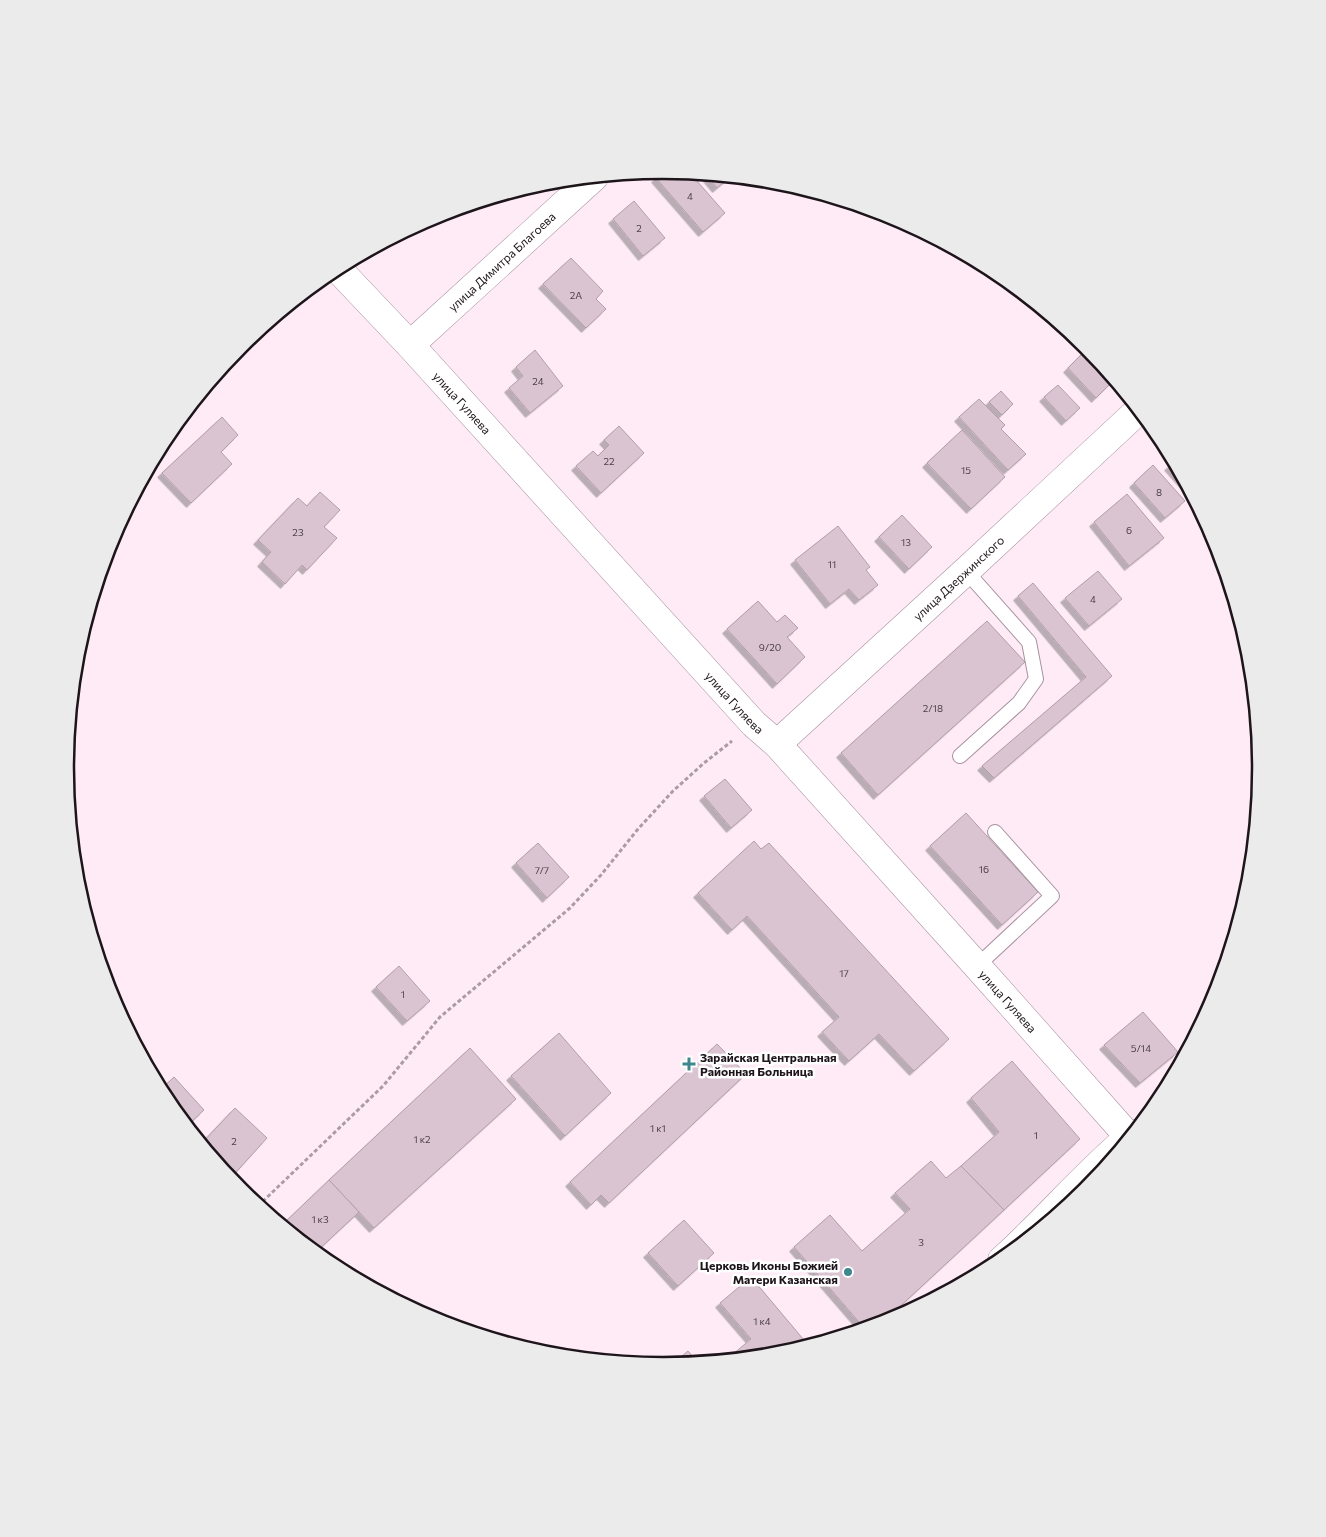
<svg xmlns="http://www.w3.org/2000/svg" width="1326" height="1537" viewBox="0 0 1326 1537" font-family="Commissioner,sans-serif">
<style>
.building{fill:#dbc4d2;stroke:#b39daa;filter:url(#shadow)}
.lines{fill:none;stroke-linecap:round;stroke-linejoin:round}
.lane-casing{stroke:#a7929f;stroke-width:16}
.street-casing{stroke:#a7929f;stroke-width:29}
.secondary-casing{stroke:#a7929f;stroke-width:29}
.path{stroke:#aa9ba4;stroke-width:3;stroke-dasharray:4 2.5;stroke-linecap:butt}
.lane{stroke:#fff;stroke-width:14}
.street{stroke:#fff;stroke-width:28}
.secondary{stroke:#fff;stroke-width:28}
.poi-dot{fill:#3f868f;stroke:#fefefe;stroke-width:2}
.labels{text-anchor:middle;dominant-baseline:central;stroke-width:5;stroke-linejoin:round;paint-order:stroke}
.number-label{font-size:10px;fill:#4c4148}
.street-label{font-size:12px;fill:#1d151a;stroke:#fefefe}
.poi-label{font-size:12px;font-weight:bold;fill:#1d151a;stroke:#fefefe;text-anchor:start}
.rim{fill:none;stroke:#1d151a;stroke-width:2.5}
</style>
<defs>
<filter id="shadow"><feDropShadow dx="-4.5" dy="4.5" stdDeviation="0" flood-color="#0004"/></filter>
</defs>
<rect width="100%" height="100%" fill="#feebf6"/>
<g class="building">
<polygon points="665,171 690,173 725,213 703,232 656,178"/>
<polygon points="706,175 730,177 717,188"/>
<polygon points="634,201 665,238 643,256 613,219"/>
<polygon points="571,258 603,291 596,299 606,309 586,328 543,284"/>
<polygon points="1088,348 1114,380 1096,398 1068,368"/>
<polygon points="535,350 563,386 530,413 509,388 523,376 516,367"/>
<polygon points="1058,385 1080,408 1066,421 1044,397"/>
<polygon points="1001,391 1013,404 1002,415 989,402"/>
<polygon points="979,399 1005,425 1001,429 1026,454 1008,470 959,417"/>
<polygon points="222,417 238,435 221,452 232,464 191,503 162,473"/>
<polygon points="619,426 644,453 601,493 576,466 593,451 598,456 609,445 604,440"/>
<polygon points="962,430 1005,477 971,509 927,463"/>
<polygon points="1174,462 1186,485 1169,466"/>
<polygon points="1153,465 1185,501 1165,518 1134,483"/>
<polygon points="320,492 340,510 324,527 337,538 307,570 302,565 285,584 262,562 271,552 258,540 298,498 307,506"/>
<polygon points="1127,494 1164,538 1129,566 1094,522"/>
<polygon points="902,515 932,547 909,569 879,537"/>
<polygon points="838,526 870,567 866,570 878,585 859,600 849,589 830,604 795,560"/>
<polygon points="1098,571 1122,599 1089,626 1065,598"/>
<polygon points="1033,583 1112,676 994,778 982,766 1086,677 1018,596"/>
<polygon points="758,601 777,622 785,615 798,628 787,637 805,657 777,684 727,629"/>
<polygon points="987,621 1025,662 878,795 841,753"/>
<polygon points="725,779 752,810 731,828 704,796"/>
<polygon points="966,813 1038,892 1002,925 930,846"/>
<polygon points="754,841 761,849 769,843 949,1039 914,1071 879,1034 849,1061 822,1032 839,1017 747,916 732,930 698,893"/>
<polygon points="538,843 569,877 547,898 516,863"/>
<polygon points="399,966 430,1001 407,1021 376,987"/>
<polygon points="1143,1012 1178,1052 1140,1083 1104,1045"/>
<polygon points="559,1033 611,1093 565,1136 511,1076"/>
<polygon points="717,1044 746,1074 609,1203 601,1195 591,1205 570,1182"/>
<polygon points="470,1048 516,1099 374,1228 329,1180"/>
<polygon points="1012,1061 1080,1139 1004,1210 961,1166 999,1132 971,1098"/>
<polygon points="174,1077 204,1110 187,1126 166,1100 160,1090"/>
<polygon points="235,1108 267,1138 230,1179 201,1144"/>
<polygon points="931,1161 946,1178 961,1166 1004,1210 880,1325 865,1329 794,1247 830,1215 862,1251 910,1209 895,1193"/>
<polygon points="329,1180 359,1212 315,1253 282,1225"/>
<polygon points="684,1220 714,1253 678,1286 648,1253"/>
<polygon points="751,1277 809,1346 779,1355 726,1360 751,1339 720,1303"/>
<polygon points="688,1351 698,1363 670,1366"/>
</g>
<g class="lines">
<defs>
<g id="lane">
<polyline points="960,756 1019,703 1036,679 1029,642 966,571"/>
<polyline points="977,966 1052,896 995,832"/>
</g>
<g id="street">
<path id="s1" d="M337,268L410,345L754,724L777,744L977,966L1130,1138"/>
</g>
<g id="secondary">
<path id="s2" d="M410,345L594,177"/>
<path id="s3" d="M777,744L966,571L1139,410"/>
<path d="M1002,1260C1047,1220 1086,1172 1133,1134"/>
</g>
</defs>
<use href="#lane" class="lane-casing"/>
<use href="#street" class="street-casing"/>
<use href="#secondary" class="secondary-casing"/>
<polyline class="path" points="258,1206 383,1086 440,1017 570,908 601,875 638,829 673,791 704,763 732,741"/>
<use href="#lane" class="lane"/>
<use href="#street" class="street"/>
<use href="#secondary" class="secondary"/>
</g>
<g class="poi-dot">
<path d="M686.5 1056.5h5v5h5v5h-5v5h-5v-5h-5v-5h5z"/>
<circle cx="848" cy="1272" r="5"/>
</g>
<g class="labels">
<g class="number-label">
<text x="690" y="196">4</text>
<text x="639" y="228">2</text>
<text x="576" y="295">2А</text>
<text x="538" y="381">24</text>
<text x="609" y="461">22</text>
<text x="966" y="470">15</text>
<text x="1159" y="492">8</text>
<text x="1129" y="530">6</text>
<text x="298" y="532">23</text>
<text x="906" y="542">13</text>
<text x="832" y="564">11</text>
<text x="1093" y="599">4</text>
<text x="770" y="647">9/20</text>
<text x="933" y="708">2/18</text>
<text x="984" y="869">16</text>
<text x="542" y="870">7/7</text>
<text x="844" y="973">17</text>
<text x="403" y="994">1</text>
<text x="1141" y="1048">5/14</text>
<text x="658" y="1128">1 к1</text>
<text x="1036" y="1135">1</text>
<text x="422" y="1139">1 к2</text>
<text x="234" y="1141">2</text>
<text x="320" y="1219">1 к3</text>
<text x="921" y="1242">3</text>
<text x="762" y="1321">1 к4</text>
</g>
<g class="street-label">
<text stroke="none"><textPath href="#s2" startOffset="124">улица Димитра Благоева</textPath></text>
<text stroke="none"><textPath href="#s1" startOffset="184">улица Гуляева</textPath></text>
<text stroke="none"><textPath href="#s3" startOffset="246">улица Дзержинского</textPath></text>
<text stroke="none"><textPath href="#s1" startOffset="589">улица Гуляева</textPath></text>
<text stroke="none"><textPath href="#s1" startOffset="994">улица Гуляева</textPath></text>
</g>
<g class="poi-label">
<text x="700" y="1057">Зарайская Центральная<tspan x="700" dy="14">Районная Больница</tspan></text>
<text x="838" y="1265" text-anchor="end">Церковь Иконы Божией<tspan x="838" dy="14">Матери Казанская</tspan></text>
</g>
</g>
<path d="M0 0H1326V1537H0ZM74 768a589 589 0 1 1 1178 0a589 589 0 1 1-1178 0Z" fill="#ecebec" fill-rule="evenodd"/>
<path class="rim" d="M74 768a589 589 0 1 1 1178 0a589 589 0 1 1-1178 0Z"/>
</svg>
